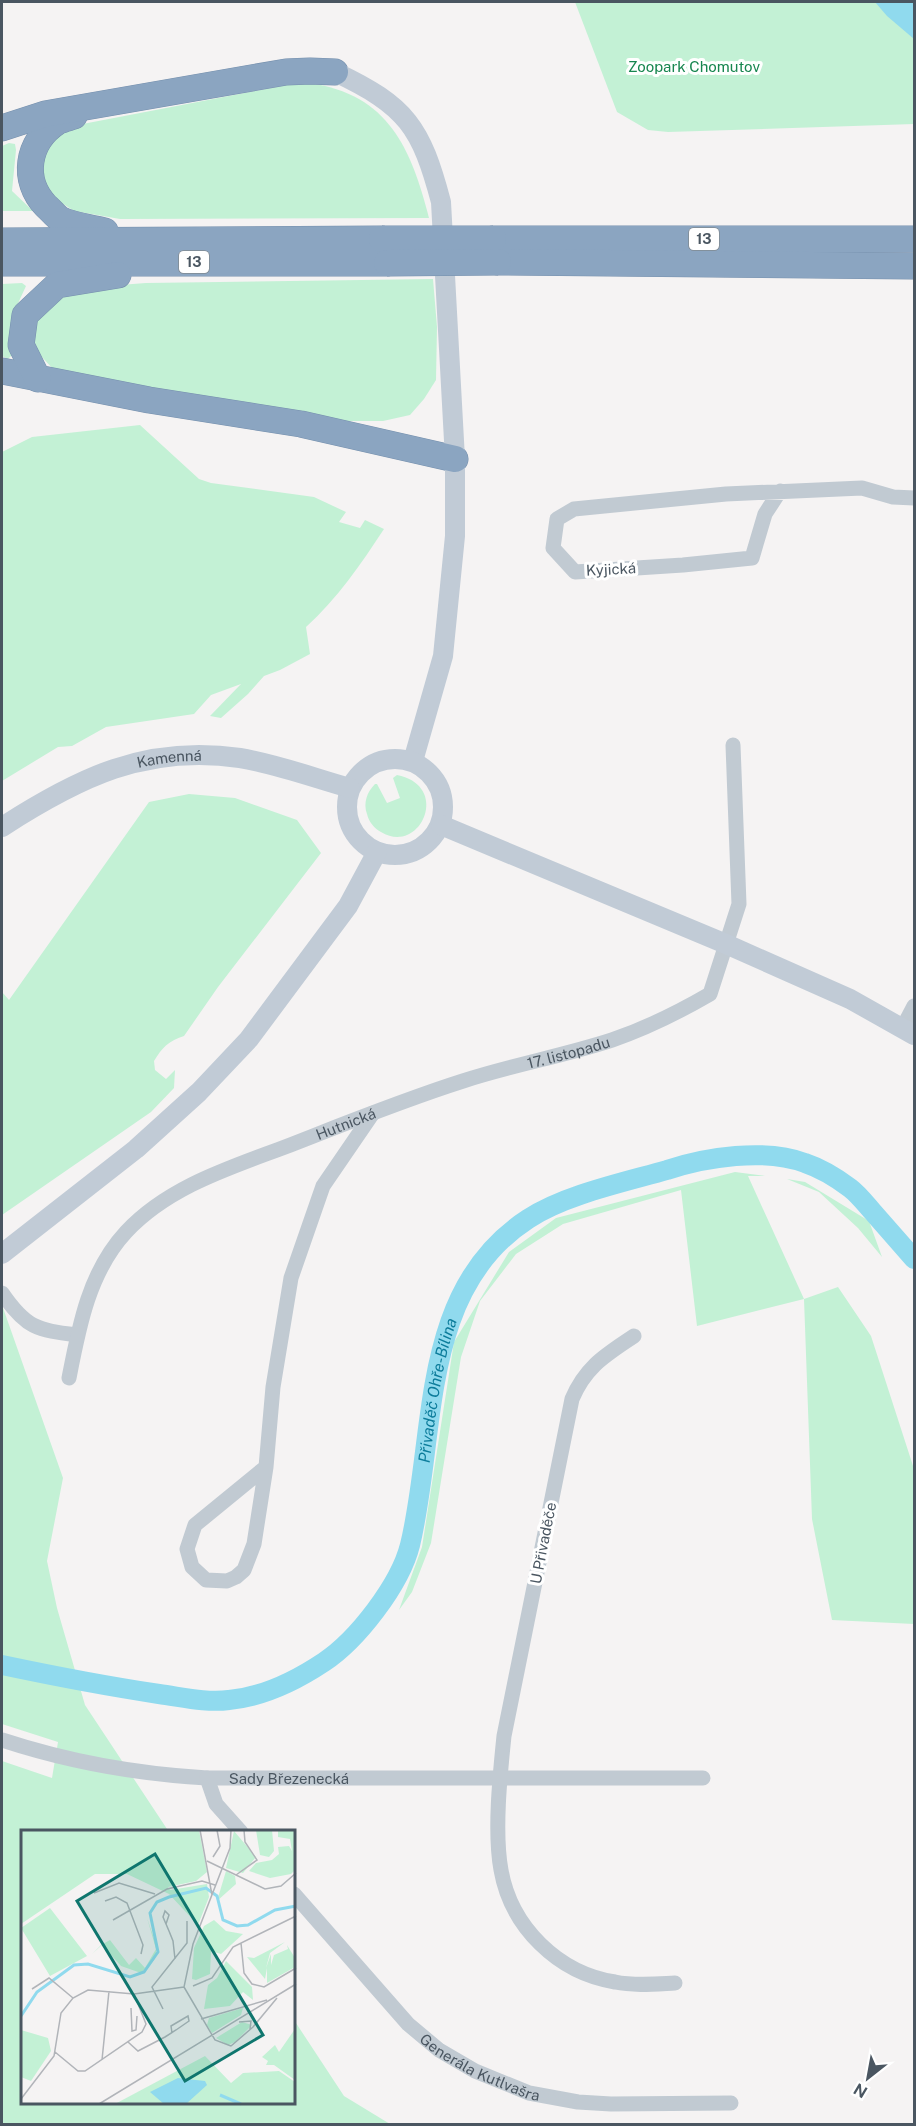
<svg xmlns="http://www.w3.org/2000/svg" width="916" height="2126" viewBox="0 0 916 2126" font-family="'Public Sans',sans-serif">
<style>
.green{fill:#c3f1d5}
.water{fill:#90daee}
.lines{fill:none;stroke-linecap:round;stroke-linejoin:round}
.canal{stroke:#90daee;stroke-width:20}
.highway-casing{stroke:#7690ad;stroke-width:27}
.street{stroke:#c1cad2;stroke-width:15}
.secondary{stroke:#c1cbd6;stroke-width:20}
.highway{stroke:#8ba5c1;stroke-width:26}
.highway-bridge-casing{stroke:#7690ad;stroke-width:27;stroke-linecap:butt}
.highway-bridge{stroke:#8ba5c1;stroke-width:26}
.labels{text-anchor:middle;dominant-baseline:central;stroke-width:6;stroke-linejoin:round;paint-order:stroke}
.shield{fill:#fff;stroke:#808990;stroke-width:1.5}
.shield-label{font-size:14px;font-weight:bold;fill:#4a5661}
.park-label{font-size:15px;fill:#17864f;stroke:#fff}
.street-label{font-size:15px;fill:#4a5661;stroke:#fff}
.water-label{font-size:16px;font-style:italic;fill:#0c7c9b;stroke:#fff}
.inset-river{fill:none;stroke:#90daee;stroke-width:3}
.inset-road{fill:none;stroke:#b1b4b9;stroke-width:1.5}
.view{fill:#0f766e;fill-opacity:0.15;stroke:#0f766e;stroke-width:3}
.inset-edge{fill:none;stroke:#4a5661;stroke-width:3}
</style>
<rect width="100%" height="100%" fill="#f5f3f3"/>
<g class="green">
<polygon points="575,2 914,2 914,124 668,132 648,130 617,112"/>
<path d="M309,83C389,94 411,149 429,218L120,219L74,211L51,196L39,173L46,143L67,127L286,85Z"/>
<polygon points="9,143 15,144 16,150 12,191 33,211 2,211 2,146"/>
<polygon points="433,279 437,327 436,380 424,399 410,415 383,421 339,421 54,370 40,355 36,347 34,340 37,321 60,296 93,287 146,283"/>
<polygon points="22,283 26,286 14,312 12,355 8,359 2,356 2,284"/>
<path d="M140,425L199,479L211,483L314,497L346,512L339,522L360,528L365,520L384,529C361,564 337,599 306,627L310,654L280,670L264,676L248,694L221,718L210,716L241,684L211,695L194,714L106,727L72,746L58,747L2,781V452L32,437Z"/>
<path d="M397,775C452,786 420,856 381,832C374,828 369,822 367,814C363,803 367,792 375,784H377L387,803L400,798L393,778Z"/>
<path d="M189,794L235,798L297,820L321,853L218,987L184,1036C168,1041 162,1048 154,1061L155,1070L166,1079L175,1070L174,1088L151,1112L2,1215V992L9,1000L149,802Z"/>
<polygon points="735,1172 765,1176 748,1176 804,1299 838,1287 871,1336 914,1469 914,1624 832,1620 812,1519 804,1299 697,1326 681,1190 563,1224 516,1254 480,1301 461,1357 431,1543 412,1592 399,1610 422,1547 454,1342 509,1252 556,1218"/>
<polygon points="787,1179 805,1182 869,1221 882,1257 858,1228 819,1192"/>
<polygon points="2,1305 63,1478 47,1561 57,1608 85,1705 169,1832 22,1832 22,2104 294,2104 294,2020 344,2096 390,2124 2,2124 2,1761 52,1778 58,1742 2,1724"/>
</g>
<polygon class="water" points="875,2 914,2 914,39 887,16"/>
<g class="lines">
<path class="canal" id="s1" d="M2,1665C54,1676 106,1686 159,1694C182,1697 206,1703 229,1700C262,1697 297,1680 324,1662C357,1640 400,1585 410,1545C437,1434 418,1290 528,1219C564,1195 625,1182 667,1170C706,1157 765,1148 805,1163C820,1168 838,1179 850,1188C858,1194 865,1203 872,1211C886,1227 900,1243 914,1259"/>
<defs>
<g id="highway">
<path d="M74,116C68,118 62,119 57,122C27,142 21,180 46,206C51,210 55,216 60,219C70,225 93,228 105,231"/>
<polyline points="2,128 45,114 286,72 310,71 335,72"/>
<polyline points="493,239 914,239"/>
<polyline points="2,241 382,239"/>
<polyline points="498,262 914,266"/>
<polyline points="2,263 387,263"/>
<polyline points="2,371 149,400 301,424 455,459"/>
<polyline points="38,379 21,345 25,315 57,285 118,275"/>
</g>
</defs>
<use href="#highway" class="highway-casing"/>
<g class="street">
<polyline points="780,491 765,514 752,558 683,565 575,572 553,548 557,519 574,509 726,494 862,488 893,497 914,498"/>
<polyline points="903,1027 914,1006"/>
<path d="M2,1293C26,1328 37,1330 77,1335"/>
<path d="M634,1336C606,1355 586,1366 572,1399L504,1736C500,1775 494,1832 501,1870C511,1927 558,1973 615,1982C634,1986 655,1984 675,1983"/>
<path id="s2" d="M69,1378C79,1326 89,1272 126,1232C168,1187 229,1168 285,1147C344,1124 403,1100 463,1081C512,1065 563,1056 612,1040C647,1028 679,1012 710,994L739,904L733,745"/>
<polyline points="266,1467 195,1525 187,1549 192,1567 206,1580 227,1581 236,1577 244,1570 254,1544 266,1467 273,1387 291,1278 323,1186 373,1113"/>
<path id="s3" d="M2,1740C69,1762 136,1774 207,1778H703"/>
<polyline points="207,1778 216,1804 241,1832"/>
<path id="s4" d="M294,1894L408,2024L439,2050L475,2071L529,2093L578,2102L611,2104L731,2103"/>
</g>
<g class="secondary">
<path d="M335,72C407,106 421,127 441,202L455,459V536L443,656L413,761"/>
<circle cx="395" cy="807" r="48"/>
<polyline points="441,825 726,944 850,999 914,1035"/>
<path id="s5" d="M2,827C78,778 146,744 240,758C277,764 314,778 350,788"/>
<polyline points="2,1254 136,1149 199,1092 249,1039 348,906 377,852"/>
</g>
<use href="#highway" class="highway"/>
<defs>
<g id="highway-bridge">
<polyline points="382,239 493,239"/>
<polyline points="387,263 498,262"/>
</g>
</defs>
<use href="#highway-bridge" class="highway-bridge-casing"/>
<use href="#highway-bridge" class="highway-bridge"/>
</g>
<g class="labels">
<g class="shield">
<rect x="689" y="228" width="30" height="22" rx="4.5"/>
<rect x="179" y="251" width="30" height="22" rx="4.5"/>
</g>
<g class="shield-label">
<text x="704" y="239">13</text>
<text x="194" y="262">13</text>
</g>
<g class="park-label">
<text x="694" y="66">Zoopark Chomutov</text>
</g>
<g class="street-label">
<text transform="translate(611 569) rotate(-3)">Kyjická</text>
<text stroke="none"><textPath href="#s5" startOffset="183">Kamenná</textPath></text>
<text stroke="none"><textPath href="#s2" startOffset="640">17. listopadu</textPath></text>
<text stroke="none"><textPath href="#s2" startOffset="406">Hutnická</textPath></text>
<text transform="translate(543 1543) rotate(-79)">U Přivaděče</text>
<text stroke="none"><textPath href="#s3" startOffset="291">Sady Březenecká</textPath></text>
<text stroke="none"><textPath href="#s4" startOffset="258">Generála Kutlvašra</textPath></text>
</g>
<g class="water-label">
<text stroke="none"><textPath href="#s1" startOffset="638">Přivaděč Ohře-Bílina</textPath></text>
</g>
</g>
<g transform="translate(21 1830)">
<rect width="274" height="274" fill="#f5f3f3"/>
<path d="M0,0H178L186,42L175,51L147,57L149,60L186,54L188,67L177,95L148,64L106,44H74L0,94ZM235,0H251L253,21L248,27L239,25ZM257,0H274V40L270,44L249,48L228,41L235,33L251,30L258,24L257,17L268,16L271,21L269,9L257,7ZM213,1L235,27L222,43L205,38ZM205,41L214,46L215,54L196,71ZM29,78L66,126L29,146L0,98ZM126,88L135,114V124L133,130L120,143L100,136L81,115L71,124L80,115L89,110L108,135L115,128L124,138L135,119ZM193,90L205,101L222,104L200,124L190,121L189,144L175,150L171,149L173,118L183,96ZM264,112L249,123L245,138L250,124V135L253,125L267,119L266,115L274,128V137L246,153V138L244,149L226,127L233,128ZM205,131L231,157L232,170L222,162L209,176L183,179L187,155L196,148ZM222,178L220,185L191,203L186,195L188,188ZM221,192L231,195L214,212L207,215L195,208ZM274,199V250L253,235H245L247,231L241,227L254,215L258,222ZM0,200L27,208L30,221L10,251L0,247ZM184,226L210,253L222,243L258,241L274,252V274H94Z" fill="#c3f1d5"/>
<path d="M157,248L184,251L186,255L165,274H143L129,262Z" fill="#90daee"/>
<path class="inset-river" d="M0,186L16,162L53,135L67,134L109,147L123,142L137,122L129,83L136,72L148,67L185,58L196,66L202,90L216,96L227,95L254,80L275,76M199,265L220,274"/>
<path class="inset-road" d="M179,0L191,65M210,0L209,18L172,114L163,157L194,210L210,216M192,27L199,16L196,0M186,31L244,59L260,56L275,43M215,45L236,30L224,12L223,0M73,63L98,53L134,64M84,71L95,67L106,73L122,115L120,124M92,90L146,59L181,51L194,55M145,94L148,85L144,81L142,87L148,101L152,111L154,129M220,113L223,143L231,154L243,157L275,138M172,156L191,148L212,117L275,86M11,159L28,148L52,168M110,178L111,201L115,200L116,186M142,179L131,157L166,113V91M180,189L246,170M218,192L230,191L229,199M107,212L117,221L144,207L155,200L168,191L167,186L150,196L151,203M210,216L232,197L256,168M34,222L57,241H64L121,202L125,194L113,164M81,230L88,161M0,269L33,226L40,183L52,168L67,160L113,164L163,157M78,274L275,154"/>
<path class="view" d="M134,24L242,205L164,251L56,71Z"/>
<rect width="274" height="274" class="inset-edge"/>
</g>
<rect width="916" height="2126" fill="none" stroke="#4a5661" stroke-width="6"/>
<g transform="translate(868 2078) rotate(211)" stroke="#ffffff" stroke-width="4.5" paint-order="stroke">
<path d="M0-4.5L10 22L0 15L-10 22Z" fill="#4a5661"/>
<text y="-9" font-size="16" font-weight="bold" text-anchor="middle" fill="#4a5661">N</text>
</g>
</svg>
